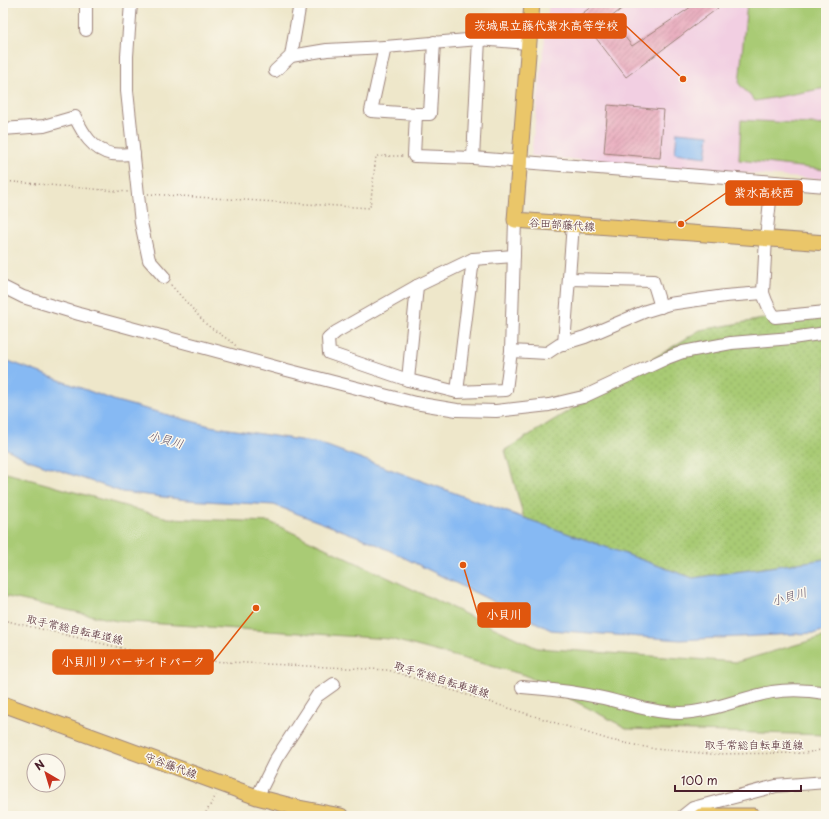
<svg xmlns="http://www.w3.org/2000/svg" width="829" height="819" viewBox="0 0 829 819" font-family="'Playpen Sans','Klee One',sans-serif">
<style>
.built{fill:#f2cfe2}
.grass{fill:url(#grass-dots);stroke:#7a7550}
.green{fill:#a9cb74;stroke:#7a7550}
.water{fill:#86b9f3;stroke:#686c8f}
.building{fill:url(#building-hatch)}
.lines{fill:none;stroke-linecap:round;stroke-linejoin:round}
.minor-casing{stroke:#9c837a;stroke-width:14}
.major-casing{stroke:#9c837a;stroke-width:17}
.path{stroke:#9c837a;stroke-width:1.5;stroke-dasharray:1 3;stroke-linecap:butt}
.minor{stroke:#fff;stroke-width:12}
.major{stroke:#eac669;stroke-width:15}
.labels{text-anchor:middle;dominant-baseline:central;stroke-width:3;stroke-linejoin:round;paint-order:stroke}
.street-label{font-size:11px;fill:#4a1f2b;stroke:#fbf7ec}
.water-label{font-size:12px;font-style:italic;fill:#5c4d67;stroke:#fbf7ec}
.leader{fill:none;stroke:#e0560e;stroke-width:1.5}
.callout-dot{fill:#e0560e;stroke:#fbf7ec;stroke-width:1.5}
.callout{fill:#e0560e;stroke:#e0560e;stroke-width:1.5}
.callout-label{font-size:12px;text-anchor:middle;font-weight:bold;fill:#fff}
</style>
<defs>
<pattern id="grass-dots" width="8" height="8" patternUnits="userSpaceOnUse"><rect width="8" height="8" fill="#a9cb74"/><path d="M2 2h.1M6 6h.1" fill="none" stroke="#93ae65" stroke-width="1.8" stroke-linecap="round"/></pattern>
<pattern id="building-hatch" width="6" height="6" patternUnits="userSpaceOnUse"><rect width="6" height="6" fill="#e8abbd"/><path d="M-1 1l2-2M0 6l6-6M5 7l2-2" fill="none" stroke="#be8b9a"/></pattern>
</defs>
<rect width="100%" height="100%" fill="#fbf7ec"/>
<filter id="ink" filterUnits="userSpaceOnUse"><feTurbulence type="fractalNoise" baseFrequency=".025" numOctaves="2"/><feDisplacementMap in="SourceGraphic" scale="8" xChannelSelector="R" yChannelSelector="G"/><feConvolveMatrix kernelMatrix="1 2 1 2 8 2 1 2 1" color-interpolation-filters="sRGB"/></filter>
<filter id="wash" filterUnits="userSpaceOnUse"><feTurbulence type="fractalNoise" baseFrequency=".012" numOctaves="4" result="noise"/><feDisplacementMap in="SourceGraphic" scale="16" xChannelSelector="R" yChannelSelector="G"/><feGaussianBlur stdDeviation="0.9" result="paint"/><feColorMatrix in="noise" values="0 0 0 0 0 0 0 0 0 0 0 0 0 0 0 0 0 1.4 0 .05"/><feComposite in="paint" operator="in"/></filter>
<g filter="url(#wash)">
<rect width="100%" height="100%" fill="#eee7ca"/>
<polygon class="built" points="549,3 826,3 826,180 531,156"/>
<polygon class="grass" points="826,308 826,559 693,578 524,518 505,450 700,330"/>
<g class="green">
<polygon points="747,3 826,3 826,88 755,101 739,84"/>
<polygon points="741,120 826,125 826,170 739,160"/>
<polygon points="3,472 168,518 270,522 537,648 737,662 826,636 826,735 628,729 525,675 390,639 117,621 3,596"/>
</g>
<g class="water">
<polygon points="677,132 709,135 706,157 675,153"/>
<polygon points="3,359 116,401 210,426 319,443 471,499 693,578 826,559 826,630 816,633 680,640 551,630 370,541 274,505 187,500 122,492 26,459 3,447"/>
</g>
<g id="blocks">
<g class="building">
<polygon points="596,3 629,3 610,18 632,46 697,3 714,3 718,8 626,77 579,16"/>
<polygon points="608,105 664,110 660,158 604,153"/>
</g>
</g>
</g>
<g filter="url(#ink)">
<use href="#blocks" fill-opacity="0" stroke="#9c837a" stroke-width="1"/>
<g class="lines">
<defs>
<g id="minor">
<polyline points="86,3 86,30"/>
<polyline points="131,3 127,56 127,91 141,223 149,260 164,277"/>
<polyline points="528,43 479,39 385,47 371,111 416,114 414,156 473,158 826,186"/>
<polyline points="291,56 327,50 385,47"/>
<polyline points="275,71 291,56 300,3"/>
<polyline points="416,114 430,114 434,42"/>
<path d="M3,129L44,126L75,117C83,133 92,150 112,154C119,155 127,154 134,154"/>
<polyline points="473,158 479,39"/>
<path d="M772,182L766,238L763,293C766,302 769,310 775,317L826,312"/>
<polyline points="515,220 511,351 547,353 559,345 585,337 646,311 669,304 725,296 763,293"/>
<polyline points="569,279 653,281 661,307"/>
<polyline points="3,287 23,297 79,314 283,369 415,403 457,410 496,411 549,405 583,397 667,358 683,352 731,343 792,338 826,333"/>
<polyline points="564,344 573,224"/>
<polyline points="511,351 506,390 457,392 408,380 329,353 328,339 336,332 417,286 473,259 514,256"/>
<polyline points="408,380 417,286"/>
<polyline points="457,392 473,259"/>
<path d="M522,687C549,689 576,692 603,698C628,704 654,713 680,713C711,712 741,698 772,692C790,689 808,690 826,693"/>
<polyline points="257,797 276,759 317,696 334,684"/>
<polyline points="683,816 693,808 776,786 826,782"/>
</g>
<g id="major">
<polyline points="532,3 515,220 826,243"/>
<polyline points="3,704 257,797 299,808 341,816"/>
<polyline points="701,816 753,816"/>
</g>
</defs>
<use href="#minor" class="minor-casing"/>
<use href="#major" class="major-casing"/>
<g class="path">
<polyline points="3,181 128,192"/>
<polyline points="148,194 370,208 376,156 404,156"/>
<polyline points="171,285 207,325 233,343 236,346"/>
<polyline points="3,620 167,659 388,670 610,740 655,749 711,754 805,753 826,749"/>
<polyline points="204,816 216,795"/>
</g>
<use href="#minor" class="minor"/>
<use href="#major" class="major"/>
</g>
</g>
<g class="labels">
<g class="street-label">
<text transform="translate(562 224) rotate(4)">谷田部藤代線</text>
<text transform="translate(75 629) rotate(13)">取手常総自転車道線</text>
<text transform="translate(442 679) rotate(17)">取手常総自転車道線</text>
<text x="754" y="744">取手常総自転車道線</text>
<text transform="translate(171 765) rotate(20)">守谷藤代線</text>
</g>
<g class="water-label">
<text transform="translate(166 439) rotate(15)">小貝川</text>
<text transform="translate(789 596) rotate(-16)">小貝川</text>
</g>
</g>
<path class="leader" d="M683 79L626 26M681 224L726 193M463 565L478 615M256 608L213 662"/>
<g class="callout-dot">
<circle cx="683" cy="79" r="4"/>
<circle cx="681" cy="224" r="4"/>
<circle cx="463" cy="565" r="4"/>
<circle cx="256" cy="608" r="4"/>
</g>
<g class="callout">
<rect x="466" y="14" width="160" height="24" rx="4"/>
<rect x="726" y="181" width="76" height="24" rx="4"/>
<rect x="478" y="603" width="52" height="24" rx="4"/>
<rect x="53" y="650" width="160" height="24" rx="4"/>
</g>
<g class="callout-label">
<text x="546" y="30">茨城県立藤代紫水高等学校</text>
<text x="764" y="197">紫水高校西</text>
<text x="504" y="619">小貝川</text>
<text x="133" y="666">小貝川リバーサイドパーク</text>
</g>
<rect width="829" height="819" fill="none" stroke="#fbf7ec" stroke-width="16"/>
<g transform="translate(46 773) rotate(322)"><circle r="19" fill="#fbf7ec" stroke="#b4a19f"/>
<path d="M0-3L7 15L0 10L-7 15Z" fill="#c8321e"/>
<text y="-6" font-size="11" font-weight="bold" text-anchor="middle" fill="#4a1f2b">N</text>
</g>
<path d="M675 785v6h126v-6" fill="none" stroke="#4a1f2b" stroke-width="2"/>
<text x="681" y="785" font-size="12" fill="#4a1f2b" stroke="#fbf7ec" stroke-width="3" paint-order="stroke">100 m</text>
</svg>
